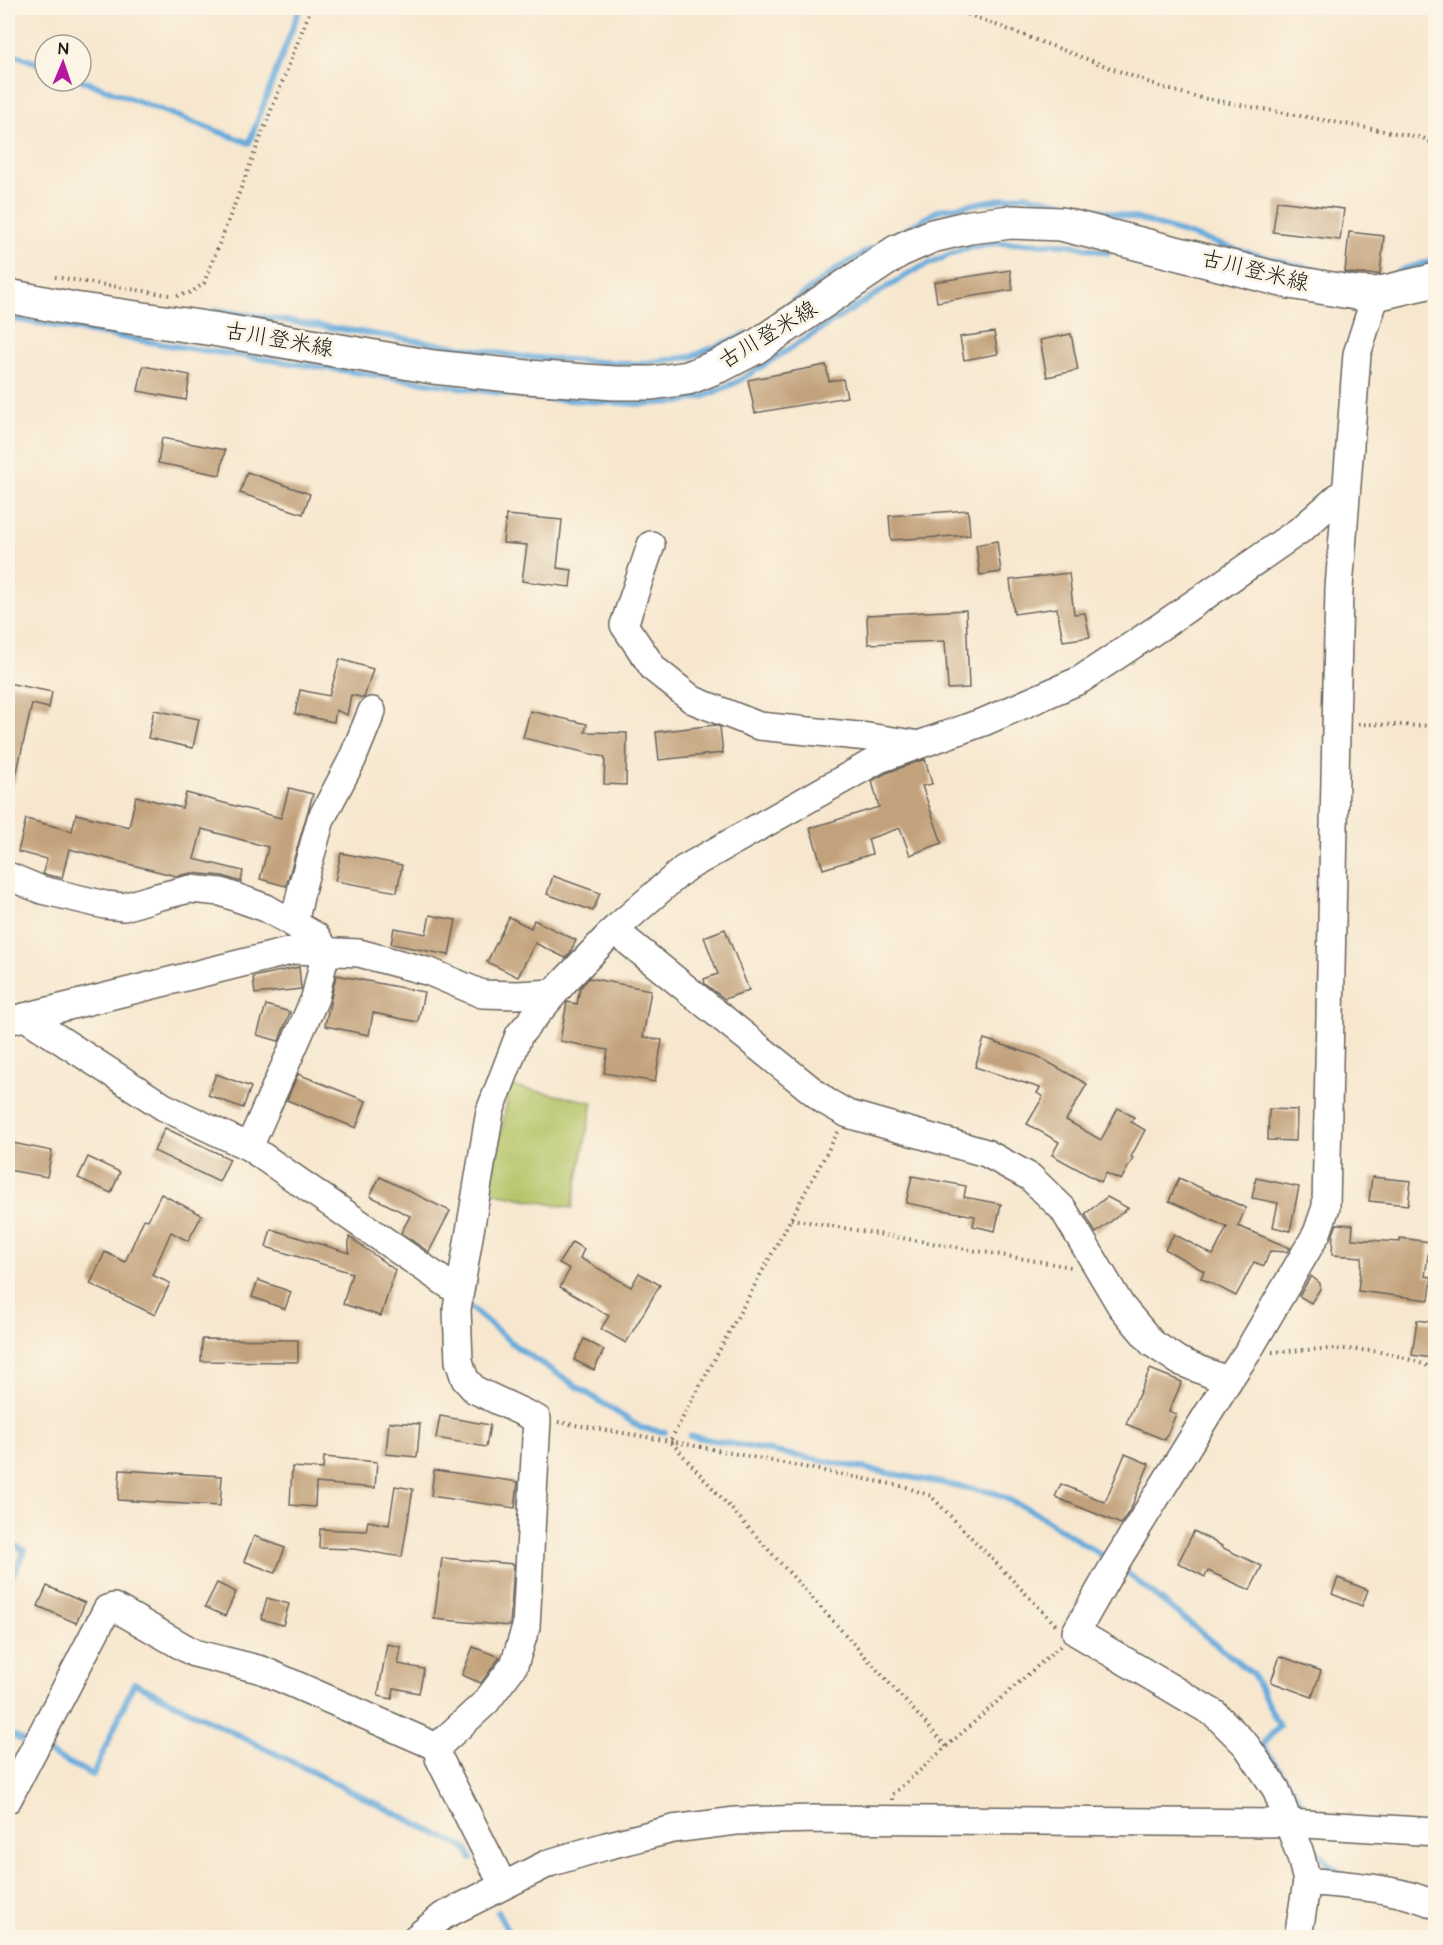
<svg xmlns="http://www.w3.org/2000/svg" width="1443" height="1945" viewBox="0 0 1443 1945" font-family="'Architects Daughter','Klee One',sans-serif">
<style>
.green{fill:#b4c467;stroke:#687042;stroke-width:1.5}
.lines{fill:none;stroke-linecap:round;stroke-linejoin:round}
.stream{stroke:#66aadb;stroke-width:6}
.building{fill:#c2a27c}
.minor-casing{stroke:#69635b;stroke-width:30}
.major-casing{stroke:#69635b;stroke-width:36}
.path{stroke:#69635b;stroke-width:4;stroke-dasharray:1.5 4.5;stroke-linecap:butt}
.minor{stroke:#fff;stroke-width:27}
.major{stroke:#fff;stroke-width:33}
.labels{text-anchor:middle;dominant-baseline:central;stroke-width:6;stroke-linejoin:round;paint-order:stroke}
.street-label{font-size:22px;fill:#1c1c1c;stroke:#fcf5e5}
</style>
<rect width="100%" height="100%" fill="#fcf5e5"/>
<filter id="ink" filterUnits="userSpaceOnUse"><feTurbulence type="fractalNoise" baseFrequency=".0167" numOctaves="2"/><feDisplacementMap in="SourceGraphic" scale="12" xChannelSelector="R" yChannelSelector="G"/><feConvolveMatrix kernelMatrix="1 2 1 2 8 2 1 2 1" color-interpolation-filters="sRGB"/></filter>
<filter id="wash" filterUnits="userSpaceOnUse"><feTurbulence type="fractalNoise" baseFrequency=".008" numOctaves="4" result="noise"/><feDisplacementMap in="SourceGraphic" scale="24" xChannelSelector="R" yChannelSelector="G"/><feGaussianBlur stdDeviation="1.35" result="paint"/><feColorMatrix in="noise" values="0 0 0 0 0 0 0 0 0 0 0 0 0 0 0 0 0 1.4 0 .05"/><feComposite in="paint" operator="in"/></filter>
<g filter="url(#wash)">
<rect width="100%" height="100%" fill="#f7e7cf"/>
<polygon class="green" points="510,1086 593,1102 572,1208 489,1192"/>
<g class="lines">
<g class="stream">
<polyline points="8,52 45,66"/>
<polyline points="81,80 249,143 300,8"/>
<polyline points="900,233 939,210 1025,195 1139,219 1241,251 1317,270"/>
<polyline points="1392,276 1404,269 1436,260"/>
<polyline points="216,310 524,357 635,364 690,357 747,334"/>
<polyline points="777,313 840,267 873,248"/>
<polyline points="8,318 174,346 534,398 641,404 679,402 705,396 737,382 913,271 962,249 996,243 1068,244 1108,253"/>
<polyline points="465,1303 518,1348 641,1428 665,1432"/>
<polyline points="690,1436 995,1493 1036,1513 1110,1561"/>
<polyline points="8,1542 25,1551 8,1584"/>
<polyline points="1121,1568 1253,1674 1279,1726 1262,1745 1302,1803"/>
<polyline points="8,1733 22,1740"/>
<polyline points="49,1753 93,1775 134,1683 467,1849 471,1859"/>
<polyline points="1315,1848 1331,1866 1342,1874"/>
<polyline points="498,1912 511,1938"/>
</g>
</g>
<g id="blocks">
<g class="building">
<polygon points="1277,201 1344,209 1340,240 1273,232"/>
<polygon points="1349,232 1384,236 1380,274 1358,274 1345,272"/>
<polygon points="1010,270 1013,290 937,302 934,282"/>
<polygon points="994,332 998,354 964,360 960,337"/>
<polygon points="1071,334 1078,370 1047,377 1040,340"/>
<polygon points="826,365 829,381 843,379 847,397 755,413 748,380"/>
<polygon points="143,366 190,375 186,400 138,391"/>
<polygon points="162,438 225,450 220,475 158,463"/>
<polygon points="247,472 310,494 303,514 240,493"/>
<polygon points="968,510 970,535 891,540 889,516"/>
<polygon points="506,515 562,520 557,568 572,570 570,587 522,581 527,545 503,543"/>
<polygon points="997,541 1001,572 980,575 976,545"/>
<polygon points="1069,573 1074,614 1085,613 1090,637 1063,641 1057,608 1014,614 1010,580"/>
<polygon points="966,610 969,688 948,689 945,641 868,644 867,615"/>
<polygon points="340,659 373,669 364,698 351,695 347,715 336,710 334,722 295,714 300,690 329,696"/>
<polygon points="8,683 52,692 49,708 32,704 14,785 8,784"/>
<polygon points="154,710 199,719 193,748 148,738"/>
<polygon points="530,711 587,724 585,732 627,733 626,785 604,784 605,757 523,738"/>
<polygon points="715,725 720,727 723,753 659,760 656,732"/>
<polygon points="925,759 932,784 922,786 942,843 910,855 900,828 868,839 872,854 823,869 810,828 879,807 872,781 886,773"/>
<polygon points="289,788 313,794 286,886 260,879 268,847 202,829 194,859 243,871 241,882 223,876 192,873 176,876 69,849 62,878 43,874 47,859 18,852 26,819 72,831 76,814 129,827 136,796 182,808 186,793 281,818"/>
<polygon points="341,853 402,865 397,892 335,881"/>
<polygon points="553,876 600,893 593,911 547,894"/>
<polygon points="430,915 456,920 449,955 391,944 394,928 426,934"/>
<polygon points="509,917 531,928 534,920 576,940 570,953 566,958 535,943 518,977 487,962"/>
<polygon points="725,929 749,990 725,999 705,984 704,979 718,974 704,937"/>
<polygon points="299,967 301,989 255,994 253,977"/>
<polygon points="336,975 424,992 418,1022 373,1013 369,1035 325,1026"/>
<polygon points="589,978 651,990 643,1037 662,1040 655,1082 604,1073 608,1050 560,1041 567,1002 577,1004 580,988"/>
<polygon points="266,1005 290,1012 279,1041 257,1035"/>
<polygon points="984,1039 1037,1056 1087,1084 1066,1120 1101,1140 1118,1108 1134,1117 1131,1122 1145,1130 1131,1157 1133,1158 1121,1180 1106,1173 1101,1182 1052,1155 1059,1142 1027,1124 1043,1097 1037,1093 1040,1088 975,1067"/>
<polygon points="216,1074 251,1087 243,1108 208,1095"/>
<polygon points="298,1074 366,1101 356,1128 287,1100"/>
<polygon points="1269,1109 1297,1110 1296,1141 1268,1140"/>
<polygon points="165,1128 230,1159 219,1182 154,1151"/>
<polygon points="8,1142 52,1151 47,1177 8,1170"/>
<polygon points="88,1157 120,1172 111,1193 78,1178"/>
<polygon points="912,1176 966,1186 964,1197 1001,1204 995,1231 973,1226 975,1216 906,1203"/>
<polygon points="380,1177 450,1211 429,1252 401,1233 410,1216 370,1196"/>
<polygon points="1372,1177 1411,1181 1408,1205 1369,1201"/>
<polygon points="1179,1178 1246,1208 1238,1226 1290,1248 1287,1252 1270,1251 1264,1266 1254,1262 1236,1296 1201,1278 1204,1271 1165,1249 1174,1234 1213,1255 1227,1227 1169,1201"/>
<polygon points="1256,1178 1299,1187 1290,1231 1273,1227 1278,1203 1252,1198"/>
<polygon points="161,1194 202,1215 188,1241 171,1232 152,1275 170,1283 155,1315 90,1284 105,1252 125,1262 144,1219 148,1220"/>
<polygon points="1107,1197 1128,1208 1096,1233 1085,1214"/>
<polygon points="1337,1224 1353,1225 1352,1239 1400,1242 1400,1238 1430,1242 1425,1276 1432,1277 1429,1300 1358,1291 1362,1257 1332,1255 1333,1234"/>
<polygon points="271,1229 349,1253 349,1237 395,1270 381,1316 343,1304 352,1273 266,1247"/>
<polygon points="572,1242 584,1249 580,1258 631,1287 639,1273 660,1285 626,1343 601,1329 609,1316 560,1287 570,1269 559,1263"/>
<polygon points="1311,1276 1320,1283 1320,1289 1311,1303 1299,1296"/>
<polygon points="258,1280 291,1292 285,1309 252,1297"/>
<polygon points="1417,1320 1436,1323 1431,1358 1412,1355"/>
<polygon points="202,1339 298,1340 298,1362 201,1361"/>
<polygon points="584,1339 604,1350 594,1370 574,1360"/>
<polygon points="1150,1369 1182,1382 1169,1411 1176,1414 1165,1440 1126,1424"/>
<polygon points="440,1416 490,1425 486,1447 436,1438"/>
<polygon points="389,1422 420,1424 417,1457 386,1454"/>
<polygon points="1125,1454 1149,1464 1131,1508 1121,1524 1055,1497 1061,1484 1105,1502"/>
<polygon points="324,1457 377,1462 375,1488 316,1483 315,1507 290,1505 292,1467 323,1469"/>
<polygon points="120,1470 222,1476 220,1506 118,1500"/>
<polygon points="434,1470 518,1482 515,1508 431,1496"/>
<polygon points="395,1486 413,1489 402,1557 354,1549 319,1548 320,1529 366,1531 368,1521 389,1525"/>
<polygon points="1194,1531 1222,1546 1221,1547 1262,1566 1250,1590 1208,1571 1205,1577 1178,1563"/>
<polygon points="254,1536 285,1548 275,1573 244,1561"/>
<polygon points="442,1558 514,1564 510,1626 434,1619"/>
<polygon points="1338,1578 1368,1590 1362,1606 1332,1594"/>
<polygon points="217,1583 236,1592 225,1616 205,1607"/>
<polygon points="47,1586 85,1603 76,1623 38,1606"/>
<polygon points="267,1598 289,1604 283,1625 261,1619"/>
<polygon points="387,1644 401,1647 398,1664 424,1669 419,1693 394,1688 392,1699 378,1696"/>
<polygon points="473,1647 500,1657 481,1683 462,1675"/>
<polygon points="1280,1656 1321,1671 1312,1697 1271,1682"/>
</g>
</g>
</g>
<g filter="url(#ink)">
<use href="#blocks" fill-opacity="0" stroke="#69635b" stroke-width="1.5"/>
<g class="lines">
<defs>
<g id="minor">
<polyline points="651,545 624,625 654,669 693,700 759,726 868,737 914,744"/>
<polyline points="8,876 42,890 105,905 124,907 157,897 190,889 221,892 266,908 316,936 326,951 315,998 249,1147"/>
<polyline points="294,924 303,883 321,819 352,760 372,711"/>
<polyline points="614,930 825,1101 848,1114 986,1153 1030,1177 1063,1209 1121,1306 1152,1343 1179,1361 1228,1381"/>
<polyline points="25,1017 164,1107 249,1147 459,1292"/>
<polyline points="8,1021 295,950 359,953 430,972 482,994 517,995 554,993"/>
<polyline points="8,1799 107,1609 114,1607 194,1653 262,1670 437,1747"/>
<path d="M1307,1881C1350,1886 1396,1887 1436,1905"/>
<polyline points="503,1885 439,1758 437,1747 486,1702 514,1665 526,1627 537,1419 475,1390 465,1379 459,1361 457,1309 490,1111 519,1035 563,983 614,930 684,869 879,759 986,721 1080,680 1163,625 1303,528 1346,490"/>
<polyline points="416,1938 443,1916 549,1863 606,1846 673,1829 736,1821 817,1819 1289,1823 1436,1832"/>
<polyline points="1298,1938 1307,1881 1301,1857 1276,1789 1246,1745 1215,1714 1076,1632 1113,1567 1228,1381 1247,1353 1317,1233 1326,1207 1339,588 1357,354 1376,294"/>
</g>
<polyline id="major" points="8,296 74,309 213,329 433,367 527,377 615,383 652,383 688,378 721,365 754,348 898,251 932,236 970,227 1011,222 1061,224 1290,282 1356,293 1376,294 1436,280"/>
</defs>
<use href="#minor" class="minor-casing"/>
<use href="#major" class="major-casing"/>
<g class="path">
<polyline points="951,8 1164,88 1196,97 1423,138 1436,145"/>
<polyline points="55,277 169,295"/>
<polyline points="177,296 192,292 204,283 311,8"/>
<polyline points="1358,724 1436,726"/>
<polyline points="838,1132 670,1441 947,1747"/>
<polyline points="791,1219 1071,1267"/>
<path d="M1272,1352C1305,1350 1338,1347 1372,1351C1393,1353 1415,1361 1436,1369"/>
<polyline points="558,1422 670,1441 906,1487 931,1496 1056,1625"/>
<polyline points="892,1800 892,1795 1060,1646"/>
</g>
<use href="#minor" class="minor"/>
<use href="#major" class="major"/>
</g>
</g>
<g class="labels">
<g class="street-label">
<text transform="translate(1255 271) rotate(14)">古川登米線</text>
<text transform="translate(768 335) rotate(-31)">古川登米線</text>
<text transform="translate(279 340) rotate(10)">古川登米線</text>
</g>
</g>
<rect width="1443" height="1945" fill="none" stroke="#fcf5e5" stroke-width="30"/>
<g transform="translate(63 63) rotate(2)"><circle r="28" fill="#fcf5e5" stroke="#a29e95" stroke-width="1.5"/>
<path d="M0-4.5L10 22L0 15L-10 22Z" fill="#b5179e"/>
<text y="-9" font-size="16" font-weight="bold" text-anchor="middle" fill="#1c1c1c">N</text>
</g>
</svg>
